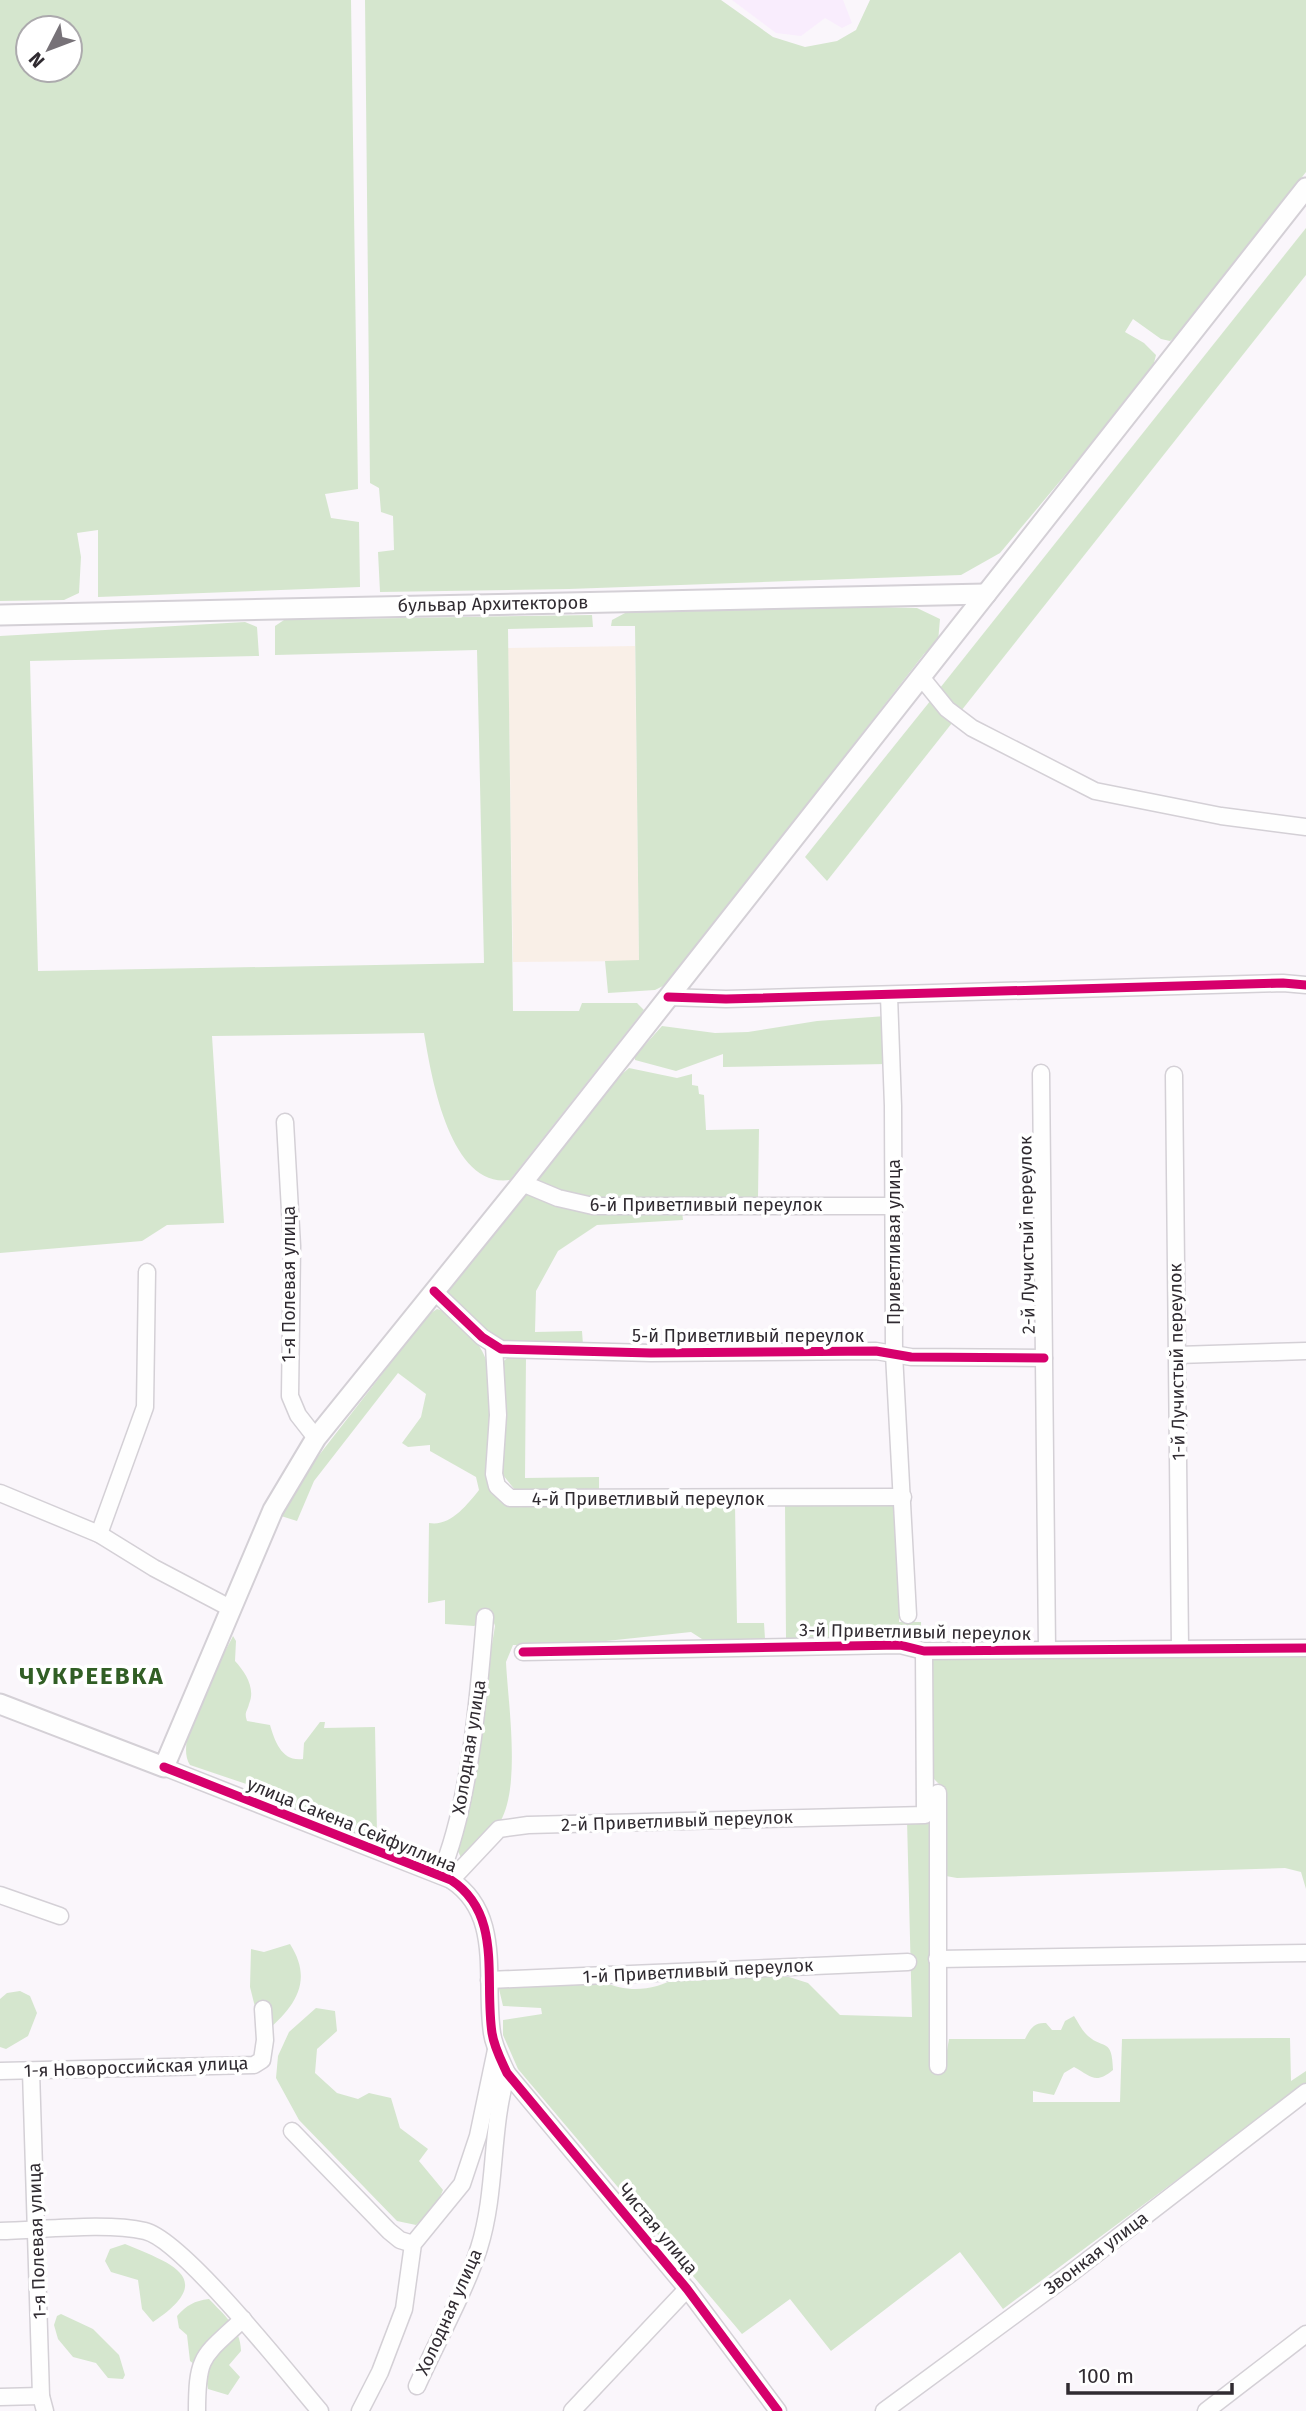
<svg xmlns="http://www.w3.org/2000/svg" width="1306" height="2411" viewBox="0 0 1306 2411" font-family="'Fira Sans',sans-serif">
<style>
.commercial{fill:#f9efe7}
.built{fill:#f9edfd}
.green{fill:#d5e6ce;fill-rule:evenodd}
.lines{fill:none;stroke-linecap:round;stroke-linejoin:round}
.minor-casing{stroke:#d4d0d6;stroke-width:19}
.major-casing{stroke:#d4d0d6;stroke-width:23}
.minor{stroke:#fefefe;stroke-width:16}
.major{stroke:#fefefe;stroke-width:19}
.cycleway-casing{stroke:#fff;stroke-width:13}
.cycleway{stroke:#d6006c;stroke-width:9}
.labels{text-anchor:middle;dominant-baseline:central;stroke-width:7;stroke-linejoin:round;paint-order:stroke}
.street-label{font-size:18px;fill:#302b31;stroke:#fff}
.district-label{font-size:24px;font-weight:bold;letter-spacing:2px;fill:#315e25;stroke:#fff}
</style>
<rect width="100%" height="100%" fill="#faf6fb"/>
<polygon class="commercial" points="635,646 639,961 513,962 508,648"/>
<polygon class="built" points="732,0 843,0 852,23 842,28 825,18 801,36 776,33"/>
<g class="green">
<path d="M0,0H351L358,489L325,494L331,518L359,522L360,587L98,597V530L77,533L81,557L79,593L64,600L0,601ZM70,28V70H28V28Z"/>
<polygon points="365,0 721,0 773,37 805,47 837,41 856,30 870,0 1306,0 1306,172 1179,334 1170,341 1161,339 1133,319 1125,332 1144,343 1156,355 1152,371 1000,553 961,575 569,589 380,592 378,552 394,550 393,516 381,512 379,488 370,483"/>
<polygon points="1306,228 1306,275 961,711 940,688"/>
<polygon points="828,606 917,608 940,619 938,642 924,654 667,984 655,990 608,993 605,961 639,960 635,626 611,626 612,620 627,612"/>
<path d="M592,615L593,627L508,629L513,1011H579L582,1003H637L644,1010L510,1180C449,1189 431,1074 424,1033L212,1036L224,1223L167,1225L142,1241L0,1253V636L245,622L257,627L259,656L30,661L38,971L484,963L477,650L275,655V626L284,620Z"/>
<polygon points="931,700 952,723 827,881 805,857"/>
<polygon points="886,1016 887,1064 723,1067 723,1054 676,1071 635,1060 635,1056 662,1026 715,1033 748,1032 817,1021"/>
<polygon points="629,1068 677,1078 692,1074 692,1085 698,1086 699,1094 704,1095 706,1130 759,1129 758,1197 589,1201 537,1183 537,1178 613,1082"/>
<polygon points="528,1191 568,1209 682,1211 683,1220 597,1225 558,1251 536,1291 535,1332 582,1331 583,1345 502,1341 484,1331 452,1300 448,1291"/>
<path d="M437,1309C448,1312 454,1318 463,1327C503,1365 484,1388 492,1436C496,1459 503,1482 508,1504L535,1507L735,1505L737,1623H764L765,1639L705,1641L691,1632L559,1646L513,1645L506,1662C508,1704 522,1792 498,1825C489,1838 473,1849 462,1860L458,1851L495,1626L492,1617L474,1626L445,1624V1600L428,1603L429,1523C450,1527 467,1505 479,1490L476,1477L430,1451V1445L408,1447L402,1443L421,1417L426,1394L398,1373L314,1481L297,1521L281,1516L302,1477L428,1315Z"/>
<polygon points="511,1355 526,1356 525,1478 599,1477 599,1494 515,1490 503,1475 500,1364"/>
<polygon points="894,1501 900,1514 899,1622 921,1622 921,1638 786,1639 785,1503"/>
<path d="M233,1636L236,1641L235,1661C245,1672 256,1688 249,1704C247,1712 244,1712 247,1721L270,1725C275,1742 282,1762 303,1759L304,1743L320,1722H325L324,1728L375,1727L377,1834L395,1842L412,1843V1852L305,1814L283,1802L284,1797L267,1785L264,1790L190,1765C172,1738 220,1663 233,1636Z"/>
<polygon points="1306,1654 1306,1889 1301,1872 1285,1868 957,1878 946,1876 943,1788 934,1779 930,1658"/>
<path d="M907,1820L930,1821L935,2068L945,2062L949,2039H1025C1030,2029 1034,2022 1046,2023L1052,2030H1061L1065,2021L1074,2016C1078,2022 1082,2031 1088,2036C1104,2050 1112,2037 1113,2070C1095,2085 1091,2076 1074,2067L1064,2073L1054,2095L1033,2091V2102H1120L1122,2039L1290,2038L1291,2081L1306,2071V2084L1003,2309L960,2252L831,2351L790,2299L742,2334L518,2069L503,2035V2020L542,2014L541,2008L503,2006L499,1989L504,1985L604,1982C627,1993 655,1991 677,1977H789L808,1983L840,2015L912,2017Z"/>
<path d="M290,1944C315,1983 293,2009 262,2035L250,1987L251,1949L264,1952Z"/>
<polygon points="20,1991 30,1996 37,2013 28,2036 6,2049 0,2047 0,1999 7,1993"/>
<polygon points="316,2008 335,2011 337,2031 317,2049 315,2073 337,2093 358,2099 369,2093 391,2098 400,2128 428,2149 419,2161 443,2190 435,2208 416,2225 397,2221 299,2120 276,2078 278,2056 289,2032"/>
<path d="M125,2244C170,2263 219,2278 153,2322L142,2309L138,2280L111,2272L105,2261L110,2249Z"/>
<path d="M209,2299C223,2314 241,2328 241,2351L229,2365L240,2377L228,2395L208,2389L205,2372L190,2361L187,2335L179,2328L177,2316C187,2305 194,2301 209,2299Z"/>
<polygon points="61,2314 93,2329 119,2355 125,2375 123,2379 108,2378 96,2363 73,2357 58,2339 54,2325 57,2316"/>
</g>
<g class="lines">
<defs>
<g id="minor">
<polyline points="921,677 947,709 972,728 1095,791 1221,816 1306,827"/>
<polyline points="889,996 893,1106 894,1354 908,1615"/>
<polyline points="668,997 726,999 1283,983 1306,985"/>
<polyline points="1041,1073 1047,1649"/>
<polyline points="1174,1075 1180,1648"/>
<polyline points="285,1122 292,1246 290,1396 298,1415 316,1438"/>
<polyline points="522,1183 558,1198 593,1206 893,1206"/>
<polyline points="434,1291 482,1337 501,1349 651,1353 876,1351 911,1357 1044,1358"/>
<polyline points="494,1346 498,1415 494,1474 497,1486 510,1498 903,1497"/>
<polyline points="1178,1355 1306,1351"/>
<polyline points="0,1493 99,1534 154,1568 230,1608"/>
<polyline points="99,1534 145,1407 147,1272"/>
<polyline points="523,1652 900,1645 924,1651 1306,1648"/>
<path d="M164,1767L451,1880C503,1914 484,1979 492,2033C494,2047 501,2060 507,2073L687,2289L778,2411"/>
<polyline points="938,1793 938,2066"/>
<path d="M440,1875C470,1805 479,1693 485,1617"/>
<polyline points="451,1880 499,1829 528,1825 925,1815 924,1651"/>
<polyline points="0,1895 60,1916"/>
<polyline points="937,1959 1306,1953"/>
<polyline points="489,1980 908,1962"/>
<polyline points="0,2071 254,2065 262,2060 265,2040 263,2009"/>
<polyline points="31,2071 41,2396 45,2411"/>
<polyline points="292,2131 389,2231 400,2240 413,2244"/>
<path d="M0,2231C42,2230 106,2222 145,2231C183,2240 290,2376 320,2411"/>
<path d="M417,2386C436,2343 465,2292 479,2248C497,2191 490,2130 507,2073"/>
<polyline points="0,2397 41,2396"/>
<path d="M197,2411C197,2354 203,2357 243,2319"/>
<polyline points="360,2411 380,2372 404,2309 413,2244 462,2184 478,2136 496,2050"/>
<polyline points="572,2411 687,2289"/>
<polyline points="884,2411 1070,2274 1306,2092"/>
<polyline points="1206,2411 1306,2334"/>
</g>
<g id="major">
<polyline points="0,615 986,594"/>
<polyline points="0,1704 164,1767 273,1510 316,1438 522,1183 1306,188"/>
</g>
</defs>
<use href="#minor" class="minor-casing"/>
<use href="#major" class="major-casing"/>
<use href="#minor" class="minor"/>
<use href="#major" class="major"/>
<defs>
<g id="cycleway">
<polyline points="668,997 726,999 1283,983 1306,985"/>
<polyline points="434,1291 482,1337 501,1349 651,1353 876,1351 911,1357 1044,1358"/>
<polyline points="523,1652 900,1645 924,1651 1306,1648"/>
<path d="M164,1767L451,1880C503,1914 484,1979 492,2033C494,2047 501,2060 507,2073L687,2289L778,2411"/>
</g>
</defs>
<use href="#cycleway" class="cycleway-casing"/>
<use href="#cycleway" class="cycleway"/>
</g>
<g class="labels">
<g class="street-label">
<text transform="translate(493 604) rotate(-1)">бульвар Архитекторов</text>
<text x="706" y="1205">6-й Приветливый переулок</text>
<text transform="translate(1027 1235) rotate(-91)">2-й Лучистый переулок</text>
<text transform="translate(894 1242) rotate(-90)">Приветливая улица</text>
<text transform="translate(289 1284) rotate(-90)">1-я Полевая улица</text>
<text x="748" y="1336">5-й Приветливый переулок</text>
<text transform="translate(1177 1362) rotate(-91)">1-й Лучистый переулок</text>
<text x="648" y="1499">4-й Приветливый переулок</text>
<text transform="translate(915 1632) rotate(1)">3-й Приветливый переулок</text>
<text transform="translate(469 1747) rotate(-81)">Холодная улица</text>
<text transform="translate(677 1821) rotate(-2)">2-й Приветливый переулок</text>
<text transform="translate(352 1825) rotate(22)">улица Сакена Сейфуллина</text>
<text transform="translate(698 1971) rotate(-3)">1-й Приветливый переулок</text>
<text transform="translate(136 2067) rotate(-2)">1-я Новороссийская улица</text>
<text transform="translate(658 2229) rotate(50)">Чистая улица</text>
<text transform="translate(37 2241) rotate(-92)">1-я Полевая улица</text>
<text transform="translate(1096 2253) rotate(-37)">Звонкая улица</text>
<text transform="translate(449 2312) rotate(-66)">Холодная улица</text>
</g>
<g class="district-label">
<text x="92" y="1676">ЧУКРЕЕВКА</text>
</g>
</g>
<g transform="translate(49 49) rotate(228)"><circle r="33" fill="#ffffff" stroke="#acaaad" stroke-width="2"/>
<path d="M0-5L12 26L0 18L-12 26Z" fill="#777278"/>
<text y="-10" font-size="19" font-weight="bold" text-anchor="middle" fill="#302b31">N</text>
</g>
<path d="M1068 2383v10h164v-10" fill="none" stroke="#302b31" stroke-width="3.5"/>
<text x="1078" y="2383" font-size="21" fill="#302b31" stroke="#ffffff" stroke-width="5" paint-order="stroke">100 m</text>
</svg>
